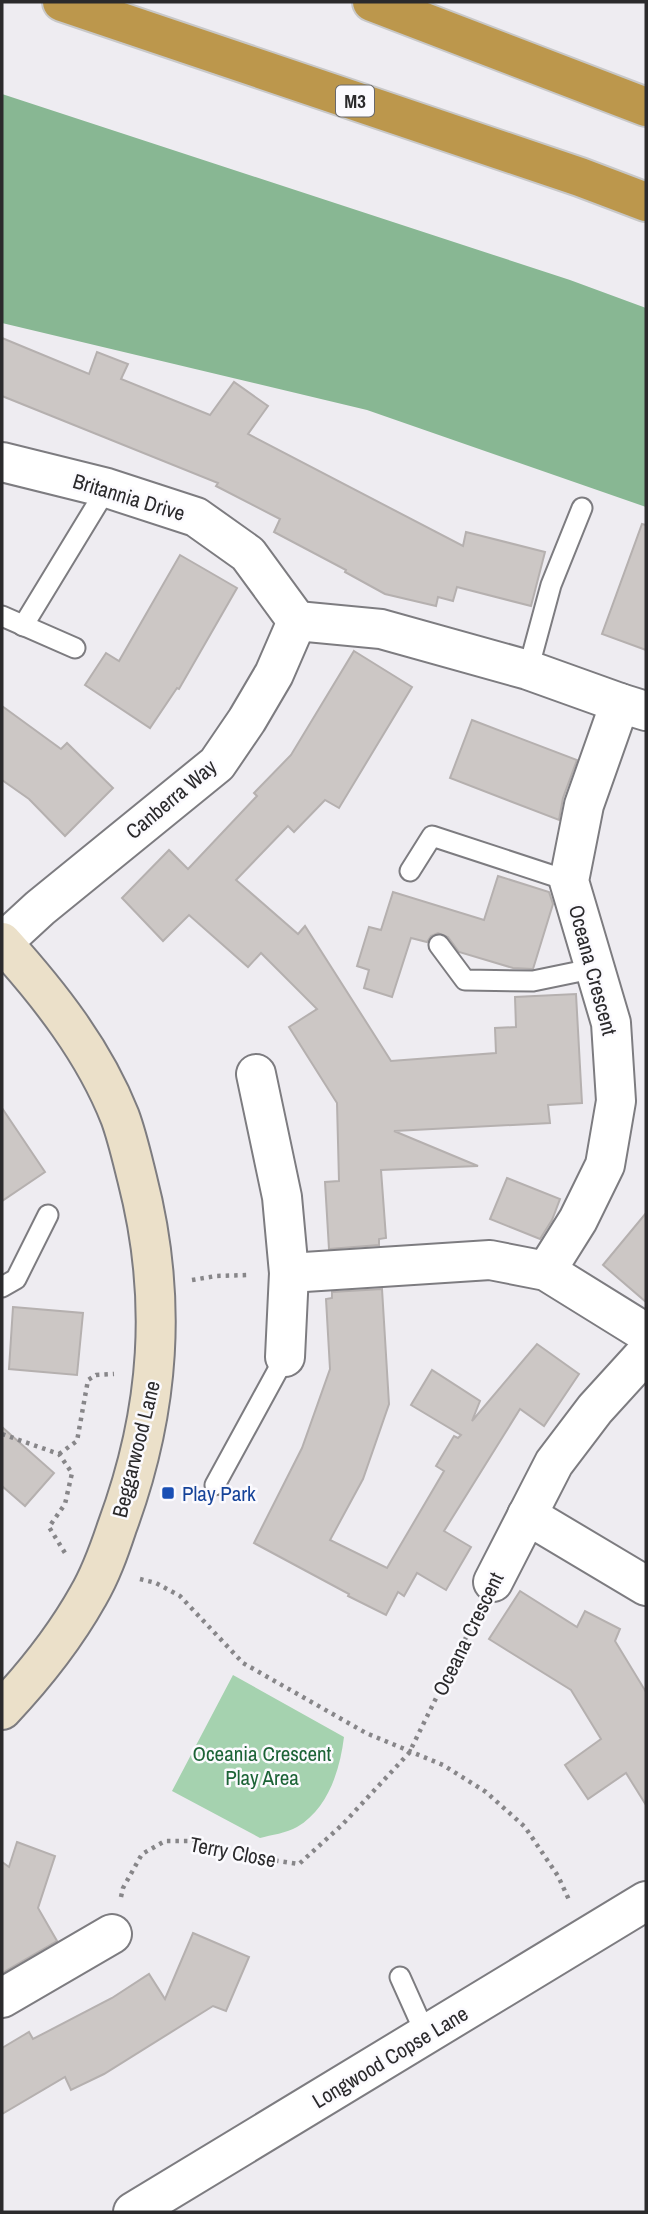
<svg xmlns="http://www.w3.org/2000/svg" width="648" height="2214" viewBox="0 0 648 2214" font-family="'Archivo Narrow',sans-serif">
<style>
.green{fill:#a5d2af}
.forest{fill:#88b793}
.building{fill:#ccc7c5;stroke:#b5b0af;stroke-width:2}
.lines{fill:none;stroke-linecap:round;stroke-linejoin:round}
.lane-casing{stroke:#7d7c80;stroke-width:23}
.street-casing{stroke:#7d7c80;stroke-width:42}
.secondary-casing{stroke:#7d7c80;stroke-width:42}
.highway-casing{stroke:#c8c8c8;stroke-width:42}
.path{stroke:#878689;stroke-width:4.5;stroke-dasharray:3.5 5;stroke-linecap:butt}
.lane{stroke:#fff;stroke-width:19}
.street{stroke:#fff;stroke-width:38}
.secondary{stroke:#ebe0c9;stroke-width:38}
.highway{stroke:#bc974c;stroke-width:38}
.transit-dot{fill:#1a4fb4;stroke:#fbfafe;stroke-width:2.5}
.labels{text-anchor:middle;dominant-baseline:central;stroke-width:5;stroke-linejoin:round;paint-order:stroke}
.shield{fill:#fbfafe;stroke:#69686b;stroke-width:2}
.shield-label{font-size:19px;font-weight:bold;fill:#2b2a2c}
.street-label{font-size:21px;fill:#2b2a2c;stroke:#fbfafe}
.transit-label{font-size:21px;fill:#164399;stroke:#fbfafe;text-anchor:start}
.park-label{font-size:21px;fill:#1c6336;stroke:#fbfafe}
</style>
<rect width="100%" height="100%" fill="#eeecf1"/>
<path class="green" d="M233,1675L344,1737C340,1770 328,1809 297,1827C287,1833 271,1835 260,1838L172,1791Z"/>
<polygon class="forest" points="2,94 570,280 646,308 646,507 367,410 2,323"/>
<g class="building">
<polygon points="2,338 89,374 97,352 128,364 121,379 210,415 234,382 268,406 248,434 463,546 466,532 545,552 531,606 457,587 453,601 438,597 436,606 385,594 345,572 346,570 274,532 280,519 216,486 218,483 2,396"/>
<polygon points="642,524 646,525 646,650 602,634"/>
<polygon points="180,555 237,588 179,689 177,688 150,728 85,685 106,653 119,661"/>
<polygon points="354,651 412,687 339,808 325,800 294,832 288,826 236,880 298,934 305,926 391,1061 496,1053 495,1028 516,1027 515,997 576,994 582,1103 548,1105 550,1123 394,1131 478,1166 381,1170 386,1238 379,1239 379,1245 329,1249 325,1182 339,1181 337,1103 289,1027 317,1009 261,953 248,967 189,915 163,941 122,898 169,850 188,869 257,796 254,793 291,755"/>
<polygon points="2,706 61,749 67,743 113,788 65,836 29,799 2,780"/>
<polygon points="472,720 577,760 563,798 559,820 450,778"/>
<polygon points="498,876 549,892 553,904 533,969 513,968 459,952 448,937 438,933 431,936 427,942 411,938 392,997 364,988 369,970 357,966 369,927 381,930 393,892 484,920"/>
<polygon points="2,1108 45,1172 2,1201"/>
<polygon points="507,1178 560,1199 552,1220 540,1239 490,1219"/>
<polygon points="646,1213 646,1302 603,1265"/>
<polygon points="382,1289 389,1404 363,1479 330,1540 387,1568 444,1471 436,1466 454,1436 458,1438 461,1435 411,1405 432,1370 480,1401 472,1421 537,1344 579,1374 544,1426 520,1409 444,1531 471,1547 446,1590 417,1573 404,1596 398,1592 386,1615 348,1596 349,1594 254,1543 302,1448 330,1369 326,1299 332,1298 332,1292"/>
<polygon points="13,1307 83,1313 77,1375 9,1369"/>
<polygon points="2,1427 54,1473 25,1506 2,1486"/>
<polygon points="520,1591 577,1627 585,1611 620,1629 615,1641 646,1692 646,1805 626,1773 588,1799 565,1765 601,1739 571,1690 489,1639"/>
<polygon points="17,1842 55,1856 38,1908 57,1941 2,1973 2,1862 9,1867"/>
<polygon points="193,1933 249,1957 226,2011 213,2006 104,2074 71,2090 65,2077 2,2114 2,2048 29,2032 33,2039 112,1998 149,1974 165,1999"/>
</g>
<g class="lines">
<defs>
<g id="lane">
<polyline points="2,616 75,648"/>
<polyline points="23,626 107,488"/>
<polyline points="528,670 551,585 582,508"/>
<polyline points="410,871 432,836 569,881"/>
<polyline points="439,945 465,980 533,981 596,968"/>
<polyline points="2,1287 16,1279 48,1215"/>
<polyline points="215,1485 285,1357"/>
<polyline points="400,1977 426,2035"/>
</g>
<g id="street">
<polyline points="2,462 107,488 196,517 248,554 297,621"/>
<polyline points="297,621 381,629 528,670 620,703 646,711"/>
<polyline points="2,943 40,908 217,764 247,720 274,674 297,621"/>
<polyline points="256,1074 282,1197 289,1273 285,1357"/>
<polyline points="546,1271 578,1220 605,1165 616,1101 611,1023 569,881 584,805 620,703"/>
<polyline points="289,1273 490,1260 546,1271 646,1333"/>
<polyline points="527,1515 646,1586"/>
<polyline points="493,1582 554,1463 595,1409 646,1353"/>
<polyline points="2,1998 112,1934"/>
<polyline points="133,2212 646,1901"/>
</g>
<path id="secondary" d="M2,942C49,994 94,1051 120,1117C127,1136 132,1158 137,1178C168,1298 160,1411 117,1527C109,1551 101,1574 88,1596C65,1637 34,1676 2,1710"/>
<g id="highway">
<polyline points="62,2 580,177 646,202"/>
<polyline points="372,2 646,107"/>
</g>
</defs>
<use href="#lane" class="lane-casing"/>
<use href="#street" class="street-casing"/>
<use href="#secondary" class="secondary-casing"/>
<use href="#highway" class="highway-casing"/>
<g class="path">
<polyline points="192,1280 216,1276 249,1275"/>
<polyline points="2,1434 59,1454 72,1473 65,1504 49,1527 65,1553"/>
<polyline points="59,1454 77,1441 88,1380 96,1375 114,1374"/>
<polyline points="140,1579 156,1583 180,1596 243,1663 366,1733 443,1765 486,1792 525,1827 558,1876 570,1902"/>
<polyline points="121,1897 123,1888 142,1854 165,1841 192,1841 246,1856 299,1864 342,1825 409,1753 476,1617"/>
</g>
<use href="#lane" class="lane"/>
<use href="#street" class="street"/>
<use href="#secondary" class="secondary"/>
<use href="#highway" class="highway"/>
</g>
<rect class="transit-dot" x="161" y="1486" width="14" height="14" rx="3.5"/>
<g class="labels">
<rect class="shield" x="336" y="85.5" width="38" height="31" rx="5"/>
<g class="shield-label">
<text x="355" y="101">M3</text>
</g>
<g class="street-label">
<text transform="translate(129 497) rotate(17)">Britannia Drive</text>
<text transform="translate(171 799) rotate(-40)">Canberra Way</text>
<text transform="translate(593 970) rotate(75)">Oceana Crescent</text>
<text transform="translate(136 1449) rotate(-76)">Beggarwood Lane</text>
<text transform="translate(468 1634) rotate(-64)">Oceana Crescent</text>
<text transform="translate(233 1852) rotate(11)">Terry Close</text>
<text transform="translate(390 2057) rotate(-31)">Longwood Copse Lane</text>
</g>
<g class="transit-label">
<text x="182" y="1493">Play Park</text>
</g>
<g class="park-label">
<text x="262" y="1753">Oceania Crescent<tspan x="262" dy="24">Play Area</tspan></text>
</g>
</g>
<rect width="648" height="2214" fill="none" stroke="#2b2a2c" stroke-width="7"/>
</svg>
